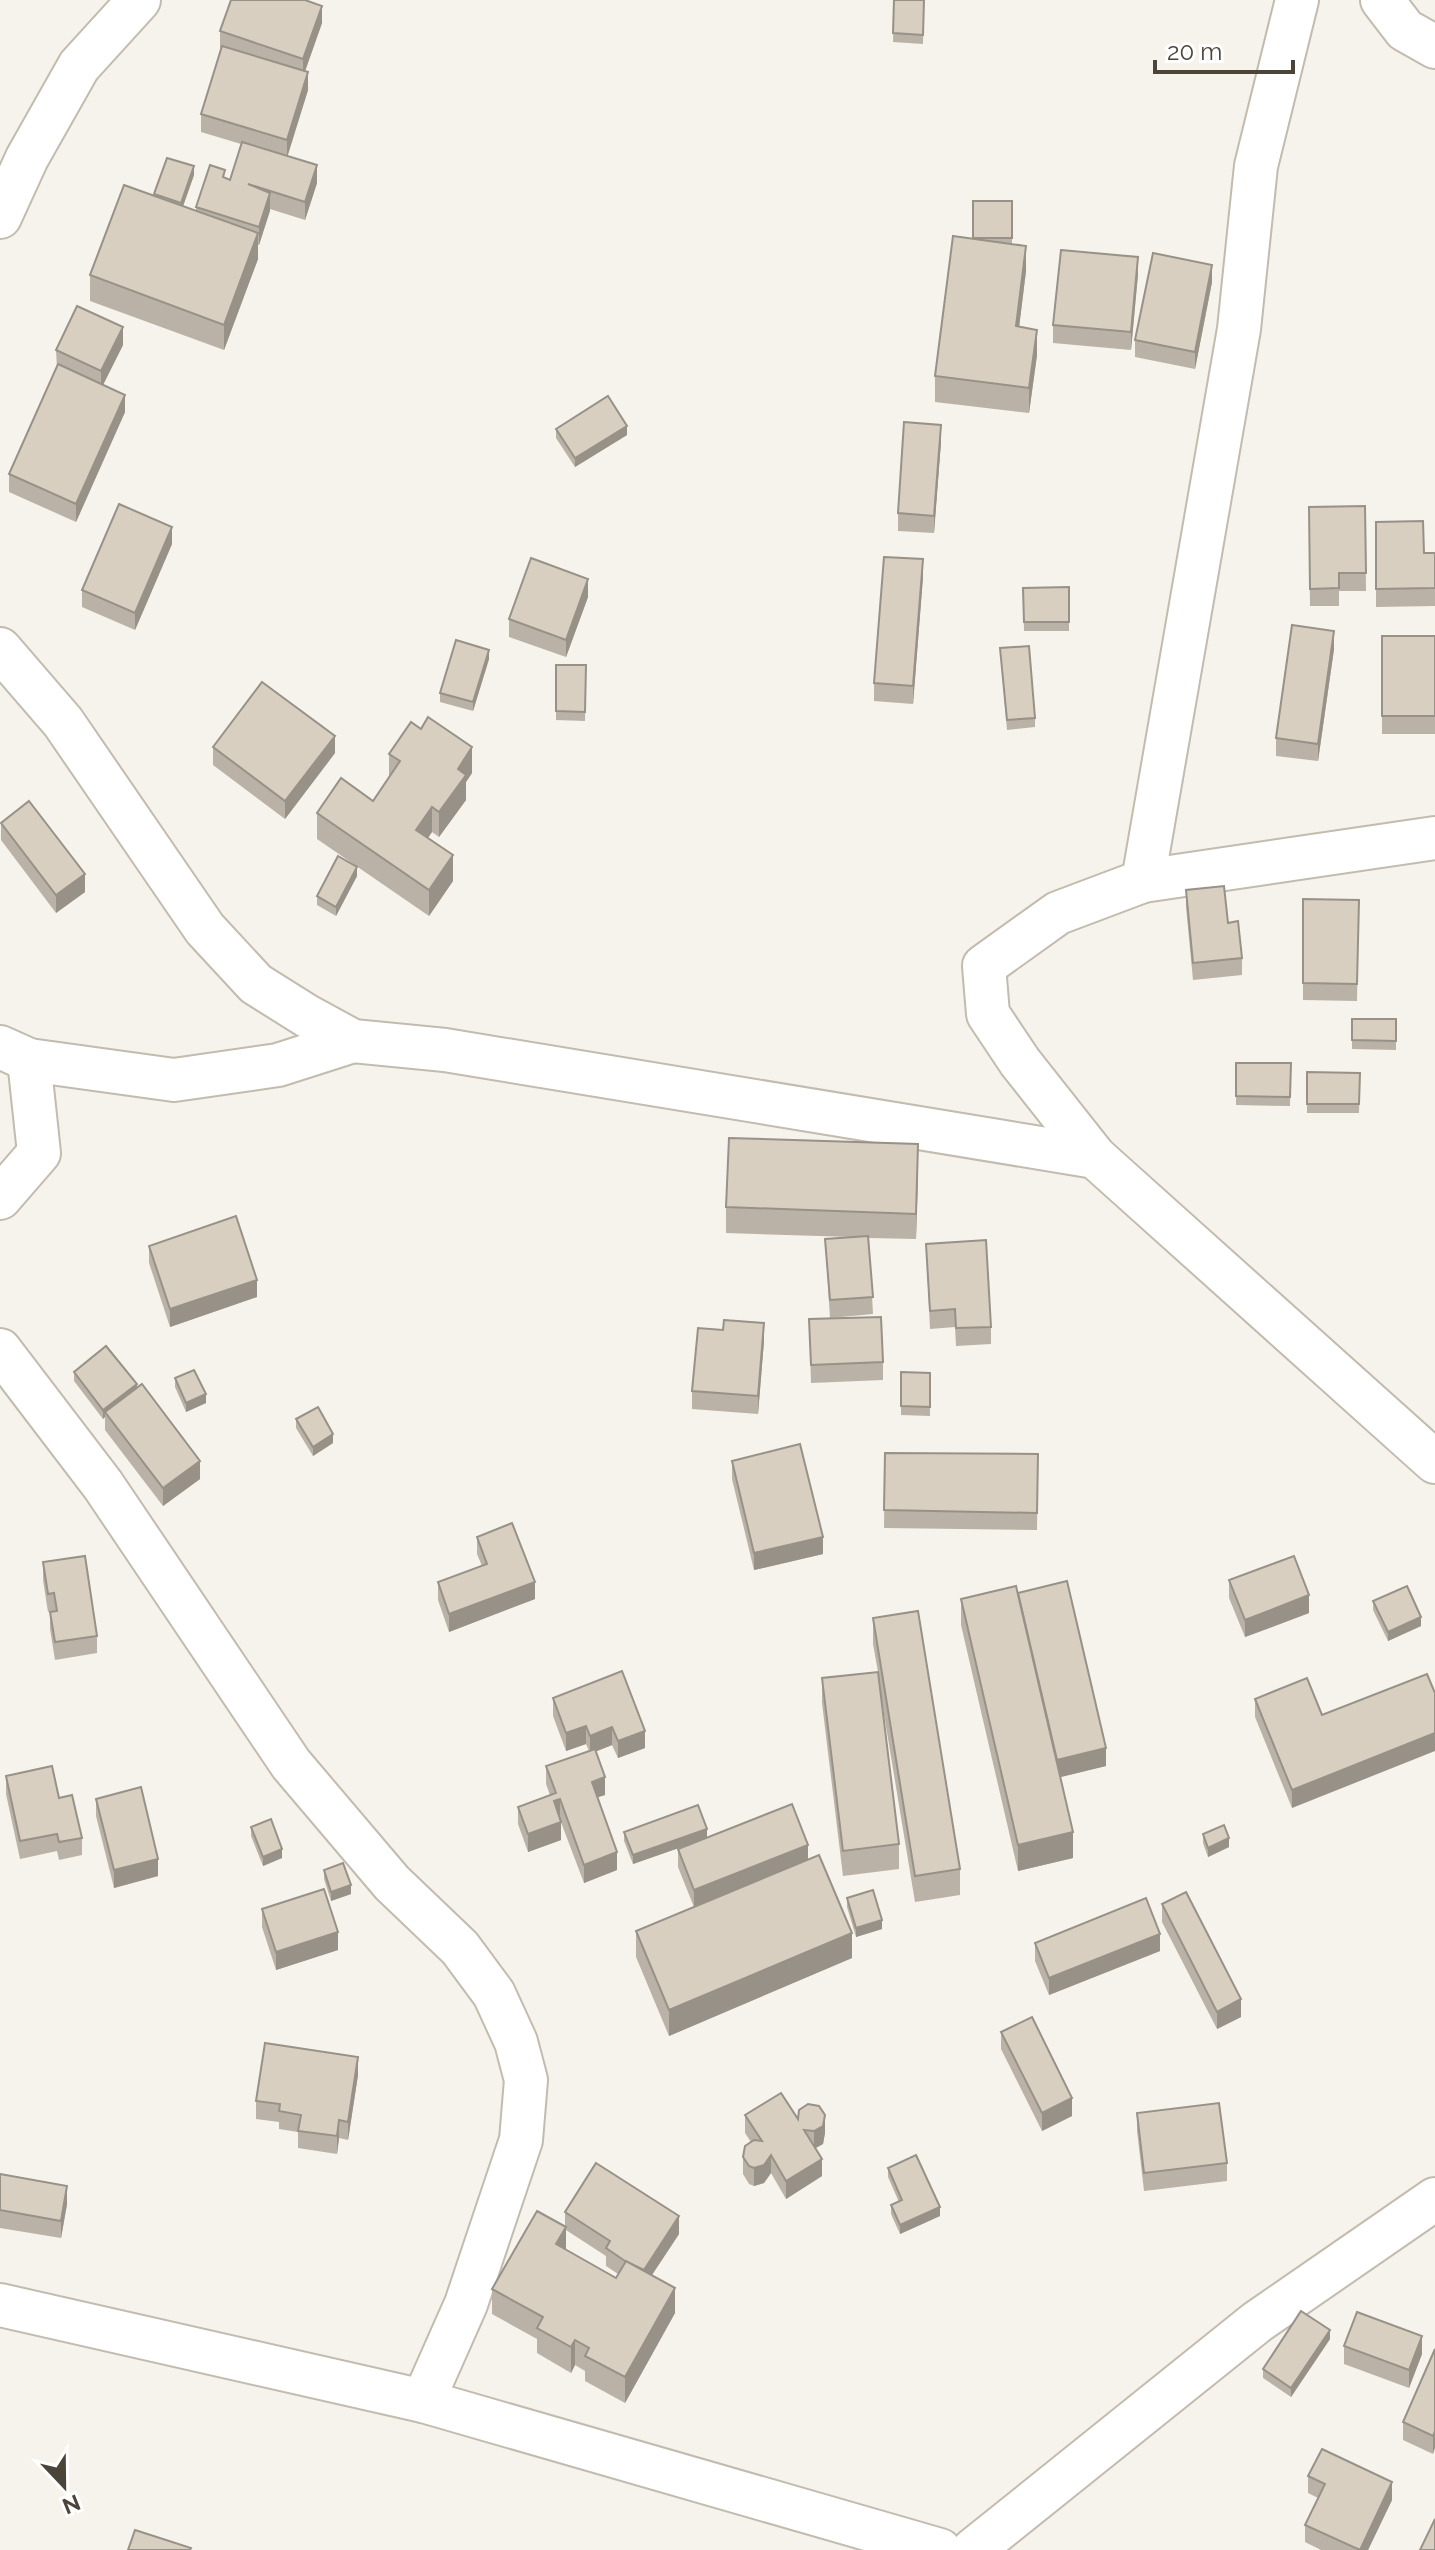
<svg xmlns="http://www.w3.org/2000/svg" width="1435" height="2550" viewBox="0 0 1435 2550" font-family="Raleway,sans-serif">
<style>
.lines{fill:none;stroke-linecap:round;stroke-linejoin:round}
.street-casing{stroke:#c2bbae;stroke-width:46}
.street{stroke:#fff;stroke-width:42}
.wall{fill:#bab2a6;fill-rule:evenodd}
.shaded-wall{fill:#979187}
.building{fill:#d8cfc1;stroke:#979187;stroke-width:2}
</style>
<rect width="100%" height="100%" fill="#f6f3ec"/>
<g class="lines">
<defs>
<g id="street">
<polyline points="1382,0 1405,30 1435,47"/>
<polyline points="0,217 27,158 79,66 139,0"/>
<polyline points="0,649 63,722 205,929 256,984 307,1016 353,1041 445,1050 1095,1157 1435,1462"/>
<polyline points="1143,881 1435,838"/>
<polyline points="0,1047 29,1060 174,1080 278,1065 353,1041"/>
<polyline points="1095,1157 1020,1062 988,1014 984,966 1058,913 1143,881 1239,329 1256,166 1297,0"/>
<polyline points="0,1198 39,1153 29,1060"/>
<polyline points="0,1350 103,1485 291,1764 392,1883 460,1948 494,1994 516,2042 526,2080 521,2140 466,2304 423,2401"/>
<polyline points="0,2305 423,2401 940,2550"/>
<polyline points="973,2550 1257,2322 1435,2199"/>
</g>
</defs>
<use href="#street" class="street-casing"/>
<use href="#street" class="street"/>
</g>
<g class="wall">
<polygon points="894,0 924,0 923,44 893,42"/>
<polygon points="322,23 305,71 308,90 287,156 317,183 305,220 270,209 259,245 258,245 258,259 224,350 90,301 90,275 154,194 194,175 183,206 196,211 196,207 225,178 230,180 241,144 201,132 201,114 221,49 220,48 220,31"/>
<polygon points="1012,201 1012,244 1026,271 1019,327 1037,355 1029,413 935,402 935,376 973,239"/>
<polygon points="1138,274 1131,350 1053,343 1053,325"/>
<polygon points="1212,282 1195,369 1135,357 1135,340"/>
<polygon points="123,345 103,385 125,412 76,522 9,492 9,474 57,368 56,350"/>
<polygon points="556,429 627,435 575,467 556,438"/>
<polygon points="941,442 934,533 898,531 898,513"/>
<polygon points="1365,506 1366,591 1339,591 1339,606 1310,606 1309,507"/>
<polygon points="1376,522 1424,553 1435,553 1435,606 1376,607"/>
<polygon points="172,544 135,630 82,607 82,590"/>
<polygon points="923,577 913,704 874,701 874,683"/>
<polygon points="1069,587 1069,631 1024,631 1023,588"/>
<polygon points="588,597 566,657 509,637 509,619"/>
<rect x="1382" y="636" width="53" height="98"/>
<polygon points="1000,648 1035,718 1035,727 1007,730"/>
<polygon points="1334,649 1318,761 1276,756 1276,738"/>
<polygon points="489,659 473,711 440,702 440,693"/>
<polygon points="556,665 586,665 585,721 556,720"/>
<polygon points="213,747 335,753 285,819 213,765"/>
<polygon points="389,754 472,773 466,782 466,800 439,837 432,832 428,838 453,881 429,916 317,839 317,813 373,801 389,777"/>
<polygon points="1,823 85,892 56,913 1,840"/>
<polygon points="357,876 336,916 317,905 317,896"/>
<polygon points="1186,890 1228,923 1242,958 1242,975 1193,980 1186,907"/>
<polygon points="1303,899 1359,900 1357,1001 1303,1000"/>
<polygon points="1352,1019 1396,1019 1396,1050 1352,1049"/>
<polygon points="1236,1063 1291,1063 1290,1106 1236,1105"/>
<polygon points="1307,1072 1360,1073 1359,1113 1307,1113"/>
<polygon points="918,1170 916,1239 869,1238 873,1314 830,1318 825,1239 852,1237 726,1233 726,1207"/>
<polygon points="926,1244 991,1327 991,1344 956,1346 955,1327 930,1329"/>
<polygon points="149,1246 257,1297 170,1327 149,1263"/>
<polygon points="809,1319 883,1362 883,1380 811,1383"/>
<polygon points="723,1330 764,1341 758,1414 692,1409 692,1391"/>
<polygon points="74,1372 137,1388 200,1479 163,1506 105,1430 105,1417 103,1419 74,1381"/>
<polygon points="901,1372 930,1373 930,1416 901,1415"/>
<polygon points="175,1378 206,1403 186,1412 175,1387"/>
<polygon points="296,1419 333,1443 313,1456 296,1428"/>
<polygon points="885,1453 1038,1454 1037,1530 884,1528"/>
<polygon points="732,1461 823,1554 754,1570 732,1479"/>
<polygon points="477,1537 535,1599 449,1632 438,1600 438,1582 482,1566 477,1554"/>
<polygon points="43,1562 97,1636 97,1653 55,1660 50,1629 50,1612 54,1611 48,1612 43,1580"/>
<polygon points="1229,1580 1309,1613 1245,1637 1229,1598"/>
<polygon points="1018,1593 1106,1766 1060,1777 1073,1858 1018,1871 961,1625 961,1599"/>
<polygon points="1373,1601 1421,1626 1388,1641 1373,1610"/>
<polygon points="873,1618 960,1869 960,1895 915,1902 879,1684 899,1844 899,1869 843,1876 822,1703 822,1678 878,1672 873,1644"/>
<polygon points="622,1671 645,1748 618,1758 612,1745 596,1751 605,1795 598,1797 617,1870 584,1883 559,1817 561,1840 528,1852 518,1824 518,1807 550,1795 546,1784 546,1766 589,1751 586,1744 566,1751 553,1716 553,1698"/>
<polygon points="1307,1678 1292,1808 1255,1717 1255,1699"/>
<polygon points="6,1776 59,1798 82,1838 82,1855 59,1860 57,1851 20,1859 6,1794"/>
<polygon points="96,1799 158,1876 114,1888 96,1816"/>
<polygon points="251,1827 282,1858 263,1866 251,1836"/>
<polygon points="624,1832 707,1838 808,1859 852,1958 669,2036 636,1957 636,1931 694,1907 678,1867 678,1849 705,1839 633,1864 624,1841"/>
<polygon points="1203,1834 1229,1847 1208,1857 1203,1843"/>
<polygon points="324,1870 351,1894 331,1901 324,1879"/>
<polygon points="847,1898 882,1929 856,1937 847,1907"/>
<polygon points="1162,1904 1241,2017 1217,2029 1162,1922"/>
<polygon points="262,1909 338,1950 276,1970 262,1927"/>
<polygon points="1035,1943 1160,1951 1049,1995 1035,1961"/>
<polygon points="1001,2032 1072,2116 1042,2131 1001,2049"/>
<polygon points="358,2075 348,2140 339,2138 337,2154 298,2148 298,2132 279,2129 279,2122 256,2119 256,2101"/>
<polygon points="1137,2113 1227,2163 1227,2181 1144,2191 1137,2131"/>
<polygon points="745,2115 798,2119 825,2133 823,2144 815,2148 822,2176 786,2199 771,2173 764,2183 754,2186 749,2184 743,2174 743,2157 751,2142 745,2133"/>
<polygon points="888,2168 940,2216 900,2234 891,2214 891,2205 899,2202 888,2177"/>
<polygon points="0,2174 67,2204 61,2238 0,2228"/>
<path d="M565,2212L679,2234L652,2275L675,2313L625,2403L585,2381V2371L575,2365L571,2373L537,2353V2339L492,2314V2289L565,2226ZM566,2230L606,2256V2266L618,2274L616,2278L566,2250Z"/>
<polygon points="1330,2339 1291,2397 1263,2378 1263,2369"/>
<polygon points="1344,2346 1422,2354 1409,2388 1344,2364"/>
<polygon points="1435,2349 1433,2454 1403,2440 1403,2422"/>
<polygon points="1308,2476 1392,2500 1368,2550 1321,2550 1305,2542 1305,2525 1318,2498 1308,2493"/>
</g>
<g class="shaded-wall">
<polygon points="322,6 322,23 303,77 303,59"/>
<polygon points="308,72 308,90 287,158 287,140"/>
<polygon points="317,165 317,183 305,220 305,202"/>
<polygon points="194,166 194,175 181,212 181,203"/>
<polygon points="270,193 270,211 259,245 259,227"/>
<polygon points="258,233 258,259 224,350 224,325"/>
<polygon points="1026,246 1026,271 1016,352 1016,326"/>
<polygon points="1138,257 1138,274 1131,350 1131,332"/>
<polygon points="1212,265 1212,282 1195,369 1195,352"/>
<polygon points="123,327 123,345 101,389 101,371"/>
<polygon points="1037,330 1037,355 1029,413 1029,388"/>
<polygon points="125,395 125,412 76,522 76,504"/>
<polygon points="941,425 941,442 934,533 934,516"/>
<polygon points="627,426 627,435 575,467 575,458"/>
<polygon points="172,527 172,544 135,630 135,613"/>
<polygon points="923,559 923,577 913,704 913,686"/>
<polygon points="588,579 588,597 566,657 566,640"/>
<polygon points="1334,631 1334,649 1318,761 1318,744"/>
<polygon points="489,650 489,659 473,711 473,702"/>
<polygon points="335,736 335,753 285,819 285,801"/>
<polygon points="472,747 472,773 466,782 466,800 439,837 439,812 458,769"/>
<polygon points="432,807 432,832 416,855 416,830"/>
<polygon points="453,855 453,881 429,916 429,890"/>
<polygon points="357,867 357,876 336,916 336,907"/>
<polygon points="85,874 85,892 56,913 56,895"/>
<polygon points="918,1144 918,1170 916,1239 916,1214"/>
<polygon points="257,1280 257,1297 170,1327 170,1309"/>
<polygon points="764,1323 764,1341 758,1414 758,1396"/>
<polygon points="137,1384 137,1393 105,1412 105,1417 103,1419 103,1410"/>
<polygon points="206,1394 206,1403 186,1412 186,1403"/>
<polygon points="333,1434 333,1443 313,1456 313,1447"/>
<polygon points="200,1461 200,1479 163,1506 163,1488"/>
<polygon points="823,1537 823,1554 754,1570 754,1553"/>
<polygon points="535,1582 535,1599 449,1632 449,1614"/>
<polygon points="1309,1595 1309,1613 1245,1637 1245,1620"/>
<polygon points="1421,1617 1421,1626 1388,1641 1388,1632"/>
<polygon points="586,1726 586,1744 566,1751 566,1733"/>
<polygon points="612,1727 612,1745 590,1754 590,1736"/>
<polygon points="645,1731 645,1748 618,1758 618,1741"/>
<polygon points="1435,1733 1435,1751 1292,1808 1292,1790"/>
<polygon points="1106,1748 1106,1766 1057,1778 1057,1760"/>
<polygon points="605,1777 605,1795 592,1799 592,1782"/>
<polygon points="560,1799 560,1817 554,1801"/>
<polygon points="561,1822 561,1840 528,1852 528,1834"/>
<polygon points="707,1829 707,1838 633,1864 633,1855"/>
<polygon points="1073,1832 1073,1858 1018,1871 1018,1845"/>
<polygon points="1229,1838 1229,1847 1208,1857 1208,1848"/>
<polygon points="808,1845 808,1862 694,1907 694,1890"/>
<polygon points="282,1849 282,1858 263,1866 263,1857"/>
<polygon points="617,1852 617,1870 584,1883 584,1865"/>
<polygon points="158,1859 158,1876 114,1888 114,1870"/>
<polygon points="351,1885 351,1894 331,1901 331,1892"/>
<polygon points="882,1920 882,1929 856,1937 856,1928"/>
<polygon points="338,1932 338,1950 276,1970 276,1952"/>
<polygon points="852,1933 852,1958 669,2036 669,2010"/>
<polygon points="1160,1934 1160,1951 1049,1995 1049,1978"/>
<polygon points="1241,1999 1241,2017 1217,2029 1217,2012"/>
<polygon points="358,2057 358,2075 348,2140 348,2122"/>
<polygon points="1072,2098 1072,2116 1042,2131 1042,2113"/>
<polygon points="825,2115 825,2133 823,2144 814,2149 814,2131"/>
<polygon points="339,2120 339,2138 337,2154 337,2136"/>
<polygon points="771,2155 771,2173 764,2183 754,2186 754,2168"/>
<polygon points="822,2159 822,2176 786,2199 786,2181"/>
<polygon points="67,2186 67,2204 61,2238 61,2221"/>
<polygon points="940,2207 940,2216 900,2234 900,2225"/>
<polygon points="679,2216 679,2234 642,2290 642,2272"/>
<polygon points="566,2227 566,2252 556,2244"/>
<polygon points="675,2288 675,2313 625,2403 625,2377"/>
<polygon points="1330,2330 1330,2339 1291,2397 1291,2388"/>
<polygon points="1422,2336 1422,2354 1409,2388 1409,2370"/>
<polygon points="575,2340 575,2365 571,2373 571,2347"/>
<polygon points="1435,2431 1435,2448 1433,2454 1433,2436"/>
<polygon points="1392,2482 1392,2500 1368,2550 1360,2550"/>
</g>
<g class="building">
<polygon points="231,0 305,0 322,6 303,59 220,31"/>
<polygon points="894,0 924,0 923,35 893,33"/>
<polygon points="222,46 308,72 287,140 201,114"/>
<polygon points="242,142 317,165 305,202 248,184 270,193 259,227 196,207 210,165 225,170 223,177 230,180"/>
<polygon points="167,158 194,166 181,203 154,194"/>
<polygon points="124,185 258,233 224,325 90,275"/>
<rect x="973" y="201" width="39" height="37"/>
<polygon points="953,236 1026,246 1016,326 1037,330 1029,388 935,376"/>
<polygon points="1061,250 1138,257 1131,332 1053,325"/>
<polygon points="1153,253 1212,265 1195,352 1135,340"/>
<polygon points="77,306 123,327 101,371 56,350"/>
<polygon points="58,364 125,395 76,504 9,474"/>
<polygon points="608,396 627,426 575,458 556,429"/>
<polygon points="904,422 941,425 934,516 898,513"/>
<polygon points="119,504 172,527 135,613 82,590"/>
<polygon points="1365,506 1366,573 1339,573 1339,588 1310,589 1309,507"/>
<polygon points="1423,521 1424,553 1435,553 1435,588 1376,589 1376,522"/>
<polygon points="884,557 923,559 913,686 874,683"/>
<polygon points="531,558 588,579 566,640 509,619"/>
<polygon points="1069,587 1069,622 1024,622 1023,588"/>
<polygon points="1292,625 1334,631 1318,744 1276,738"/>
<rect x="1382" y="636" width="53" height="80"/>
<polygon points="456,640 489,650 473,702 440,693"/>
<polygon points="1029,646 1035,718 1007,720 1000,648"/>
<polygon points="556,665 586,665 585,712 556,711"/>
<polygon points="262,682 335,736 285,801 213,747"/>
<polygon points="428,717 472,747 458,769 466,775 439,812 432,807 416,830 453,855 429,890 317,813 341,778 373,801 400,761 389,754 411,722 421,729"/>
<polygon points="29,801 85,874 56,895 1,823"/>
<polygon points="338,856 357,867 336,907 317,896"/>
<polygon points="1224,886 1228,923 1238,921 1242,958 1193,963 1186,890"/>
<polygon points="1303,899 1359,900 1357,984 1303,983"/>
<polygon points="1352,1019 1396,1019 1396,1041 1352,1040"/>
<polygon points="1236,1063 1291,1063 1290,1097 1236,1096"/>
<polygon points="1307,1072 1360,1073 1359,1104 1307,1104"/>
<polygon points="729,1138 918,1144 916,1214 726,1207"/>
<polygon points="236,1216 257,1280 170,1309 149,1246"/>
<polygon points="868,1236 873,1297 830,1300 825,1239"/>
<polygon points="986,1240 991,1327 956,1328 955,1309 930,1311 926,1244"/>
<polygon points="881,1317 883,1362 811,1365 809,1319"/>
<polygon points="724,1320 764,1323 758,1396 692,1391 698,1328 723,1330"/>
<polygon points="106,1346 137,1384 103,1410 74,1372"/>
<polygon points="194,1370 206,1394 186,1403 175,1378"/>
<polygon points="901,1372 930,1373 930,1407 901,1406"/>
<polygon points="142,1384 200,1461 163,1488 105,1412"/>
<polygon points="318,1407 333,1434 313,1447 296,1419"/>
<polygon points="800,1444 823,1537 754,1553 732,1461"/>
<polygon points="885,1453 1038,1454 1037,1513 884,1510"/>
<polygon points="512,1523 535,1582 449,1614 438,1582 487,1564 477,1537"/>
<polygon points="85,1556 97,1636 55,1642 50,1612 57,1611 54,1593 48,1594 43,1562"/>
<polygon points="1294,1556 1309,1595 1245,1620 1229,1580"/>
<polygon points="1067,1581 1106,1748 1057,1760 1018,1593"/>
<polygon points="1016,1586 1073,1832 1018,1845 961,1599"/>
<polygon points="1407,1586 1421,1617 1388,1632 1373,1601"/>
<polygon points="918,1611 960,1869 915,1876 873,1618"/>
<polygon points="622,1671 645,1731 618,1741 612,1727 590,1736 586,1726 566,1733 553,1698"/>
<polygon points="878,1672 899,1844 843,1851 822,1678"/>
<polygon points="1427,1674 1435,1693 1435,1733 1292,1790 1255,1699 1307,1678 1322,1715"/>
<polygon points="595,1749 605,1777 592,1782 617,1852 584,1865 560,1799 554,1801 561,1822 528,1834 518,1807 556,1793 546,1766"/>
<polygon points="52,1766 59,1798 72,1795 82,1838 59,1842 57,1834 20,1841 6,1776"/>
<polygon points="141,1787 158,1859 114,1870 96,1799"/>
<polygon points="792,1804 808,1845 694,1890 678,1849"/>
<polygon points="698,1805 707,1829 633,1855 624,1832"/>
<polygon points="271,1819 282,1849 263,1857 251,1827"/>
<polygon points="1224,1825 1229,1838 1208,1848 1203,1834"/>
<polygon points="819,1855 852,1933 669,2010 636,1931"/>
<polygon points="343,1863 351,1885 331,1892 324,1870"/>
<polygon points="324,1889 338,1932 276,1952 262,1909"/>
<polygon points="873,1890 882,1920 856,1928 847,1898"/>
<polygon points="1186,1892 1241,1999 1217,2012 1162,1904"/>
<polygon points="1146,1898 1160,1934 1049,1978 1035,1943"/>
<polygon points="1032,2017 1072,2098 1042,2113 1001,2032"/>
<polygon points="265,2043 358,2057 348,2122 339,2120 337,2136 298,2131 301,2115 279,2111 280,2104 256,2101"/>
<polygon points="781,2093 798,2119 799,2110 808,2104 819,2106 825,2115 823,2126 814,2131 804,2130 822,2159 786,2181 771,2155 764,2165 754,2168 749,2166 743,2157 745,2146 754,2140 762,2141 745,2115"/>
<polygon points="1219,2103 1227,2163 1144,2173 1137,2113"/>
<polygon points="916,2155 940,2207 900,2225 891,2205 902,2200 888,2168"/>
<polygon points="596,2163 679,2216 644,2270 625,2261 606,2248 610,2241 565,2212"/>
<polygon points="0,2174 67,2186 61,2221 0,2210"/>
<polygon points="537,2211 566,2227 556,2244 616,2278 626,2261 675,2288 625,2377 585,2356 589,2348 575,2340 571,2347 537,2328 543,2317 492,2289"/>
<polygon points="1301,2311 1330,2330 1291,2388 1263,2369"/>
<polygon points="1357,2312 1422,2336 1409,2370 1344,2346"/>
<polygon points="1435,2349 1435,2431 1433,2436 1403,2422"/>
<polygon points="1322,2449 1392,2482 1360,2550 1305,2525 1325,2484 1308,2476"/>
<polygon points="1435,2519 1435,2550 1420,2550"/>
<polygon points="135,2530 191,2548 190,2550 128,2550"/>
</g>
<g transform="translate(64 2486) rotate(158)" stroke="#ffffff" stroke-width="6" paint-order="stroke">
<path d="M0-6L14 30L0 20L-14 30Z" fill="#4b4439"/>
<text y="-12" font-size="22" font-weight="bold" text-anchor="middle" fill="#4b4439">N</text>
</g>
<path d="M1155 60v12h138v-12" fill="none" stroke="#4b4439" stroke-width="4"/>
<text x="1167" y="60" font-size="24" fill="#4b4439" stroke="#ffffff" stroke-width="6" paint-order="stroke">20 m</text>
</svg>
